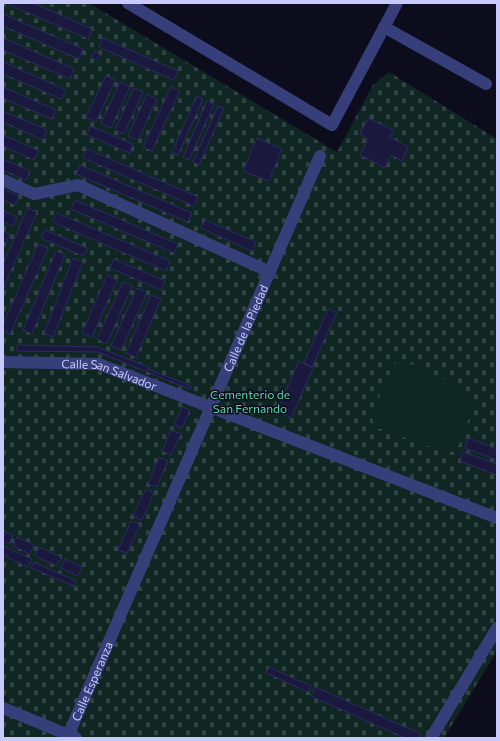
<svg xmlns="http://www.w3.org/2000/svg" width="500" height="741" viewBox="0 0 500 741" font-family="Commissioner,sans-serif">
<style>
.cemetery{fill:url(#cemetery-stones)}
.garden{fill:#0f2622}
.building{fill:#1a183d;stroke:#2d2a69}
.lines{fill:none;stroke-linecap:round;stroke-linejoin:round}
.minor{stroke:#373f7b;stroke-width:12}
.labels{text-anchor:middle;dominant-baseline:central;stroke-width:3;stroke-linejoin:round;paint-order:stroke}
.street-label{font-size:12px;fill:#c8cafe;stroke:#0c0c1d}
.park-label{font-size:12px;fill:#56dca5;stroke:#0c0c1d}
</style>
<defs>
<pattern id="cemetery-stones" width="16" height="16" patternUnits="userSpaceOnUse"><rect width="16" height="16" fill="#0f2622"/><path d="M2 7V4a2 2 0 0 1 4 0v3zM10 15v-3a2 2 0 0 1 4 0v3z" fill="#304443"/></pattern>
</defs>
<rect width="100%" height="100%" fill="#0c0c1d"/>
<polygon class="cemetery" points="3,3 89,3 337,152 373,85 389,72 497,139 497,651 444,738 3,738"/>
<polygon class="garden" points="399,359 458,385 471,394 474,405 458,447 452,452 444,452 378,428 373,422 372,414 393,366"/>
<g class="building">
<polygon points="6,3 33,3 92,29 88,39"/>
<polygon points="3,14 83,49 79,59 3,26"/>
<polygon points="3,38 74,69 70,79 3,50"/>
<polygon points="103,38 178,71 174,80 99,47"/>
<polygon points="94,52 100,54 97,60 91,58"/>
<polygon points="3,62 66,90 61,99 3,74"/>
<polygon points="106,76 115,80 96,122 86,117"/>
<polygon points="120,82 130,86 111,128 101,124"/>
<polygon points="3,87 56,110 52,119 3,98"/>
<polygon points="171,87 180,91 152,151 143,147"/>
<polygon points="134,88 143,92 124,134 115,130"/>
<polygon points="147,94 157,99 138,140 128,136"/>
<polygon points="197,96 203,99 178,155 172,152"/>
<polygon points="207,101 214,104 189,160 183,157"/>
<polygon points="218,106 224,108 199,165 193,162"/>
<polygon points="3,111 47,130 43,140 3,122"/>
<polygon points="368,118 393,130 390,137 408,147 402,161 391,155 385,168 360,155 368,139 360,134"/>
<polygon points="90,126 133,144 130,153 87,135"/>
<polygon points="3,135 39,151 34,160 3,146"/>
<polygon points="257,138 282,149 269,181 243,171"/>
<polygon points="87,149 198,197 194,206 83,158"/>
<polygon points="3,159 30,171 26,180 3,170"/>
<polygon points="80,165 192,213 188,222 76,174"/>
<polygon points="3,189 19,196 15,205 3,200"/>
<polygon points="75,200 178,244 174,253 71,209"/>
<polygon points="28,208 37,212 3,289 3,264"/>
<polygon points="3,211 17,217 13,226 3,222"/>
<polygon points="57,213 170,261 166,271 53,222"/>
<polygon points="205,220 256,242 252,251 201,228"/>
<polygon points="45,230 87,248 83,256 41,238"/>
<polygon points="3,231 10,234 6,243 3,242"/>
<polygon points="38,244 48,248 10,334 3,331 3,325"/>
<polygon points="56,251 65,255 32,334 23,330"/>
<polygon points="73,258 83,262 53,337 44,333"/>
<polygon points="114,259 165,281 161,290 110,268"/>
<polygon points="107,275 117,280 92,337 82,333"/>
<polygon points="123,282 132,286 107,344 97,339"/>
<polygon points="137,288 147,292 121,350 111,346"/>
<polygon points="151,295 161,299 136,357 126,353"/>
<polygon points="328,309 337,312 312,367 304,363"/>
<polygon points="17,345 97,347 149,367 147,372 98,352 17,351"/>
<polygon points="299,361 313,368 291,418 277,411"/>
<polygon points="148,369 191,386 190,389 147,372"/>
<polygon points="182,407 190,410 182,428 174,425"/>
<polygon points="171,430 181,434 171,455 162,451"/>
<polygon points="469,438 497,449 497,460 465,448"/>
<polygon points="463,452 497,464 497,475 460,461"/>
<polygon points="159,457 168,461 157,487 148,484"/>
<polygon points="146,489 154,493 142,520 133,516"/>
<polygon points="131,521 140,525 127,553 118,550"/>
<polygon points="3,531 13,535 9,544 3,541"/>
<polygon points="17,537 34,545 30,554 13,546"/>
<polygon points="3,546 32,559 28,567 3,555"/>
<polygon points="39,547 61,557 57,566 35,556"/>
<polygon points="65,559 82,567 78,576 61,568"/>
<polygon points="34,562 76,581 74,586 31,568"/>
<polygon points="269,667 311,686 308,692 266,673"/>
<polygon points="315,687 421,734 419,738 405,738 311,696"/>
</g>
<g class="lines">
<g class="minor">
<polyline points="128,3 332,125 397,3"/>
<polyline points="384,27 486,84"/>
<polyline points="3,180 34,194 78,185 270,272"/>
<path id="s1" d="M3,362L99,364L497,518"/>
<polyline points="3,708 76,738"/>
<path id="s2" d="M67,738L320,156"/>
<polyline points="431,738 497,628"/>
</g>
</g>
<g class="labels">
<g class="street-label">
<text stroke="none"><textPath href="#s2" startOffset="447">Calle de la Piedad</textPath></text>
<text stroke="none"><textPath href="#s1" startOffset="108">Calle San Salvador</textPath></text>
<text stroke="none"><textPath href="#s2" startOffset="62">Calle Esperanza</textPath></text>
</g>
<g class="park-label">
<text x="250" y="394">Cementerio de<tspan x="250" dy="14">San Fernando</tspan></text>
</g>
</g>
<rect width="500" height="741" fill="none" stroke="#c8cafe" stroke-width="8"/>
</svg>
